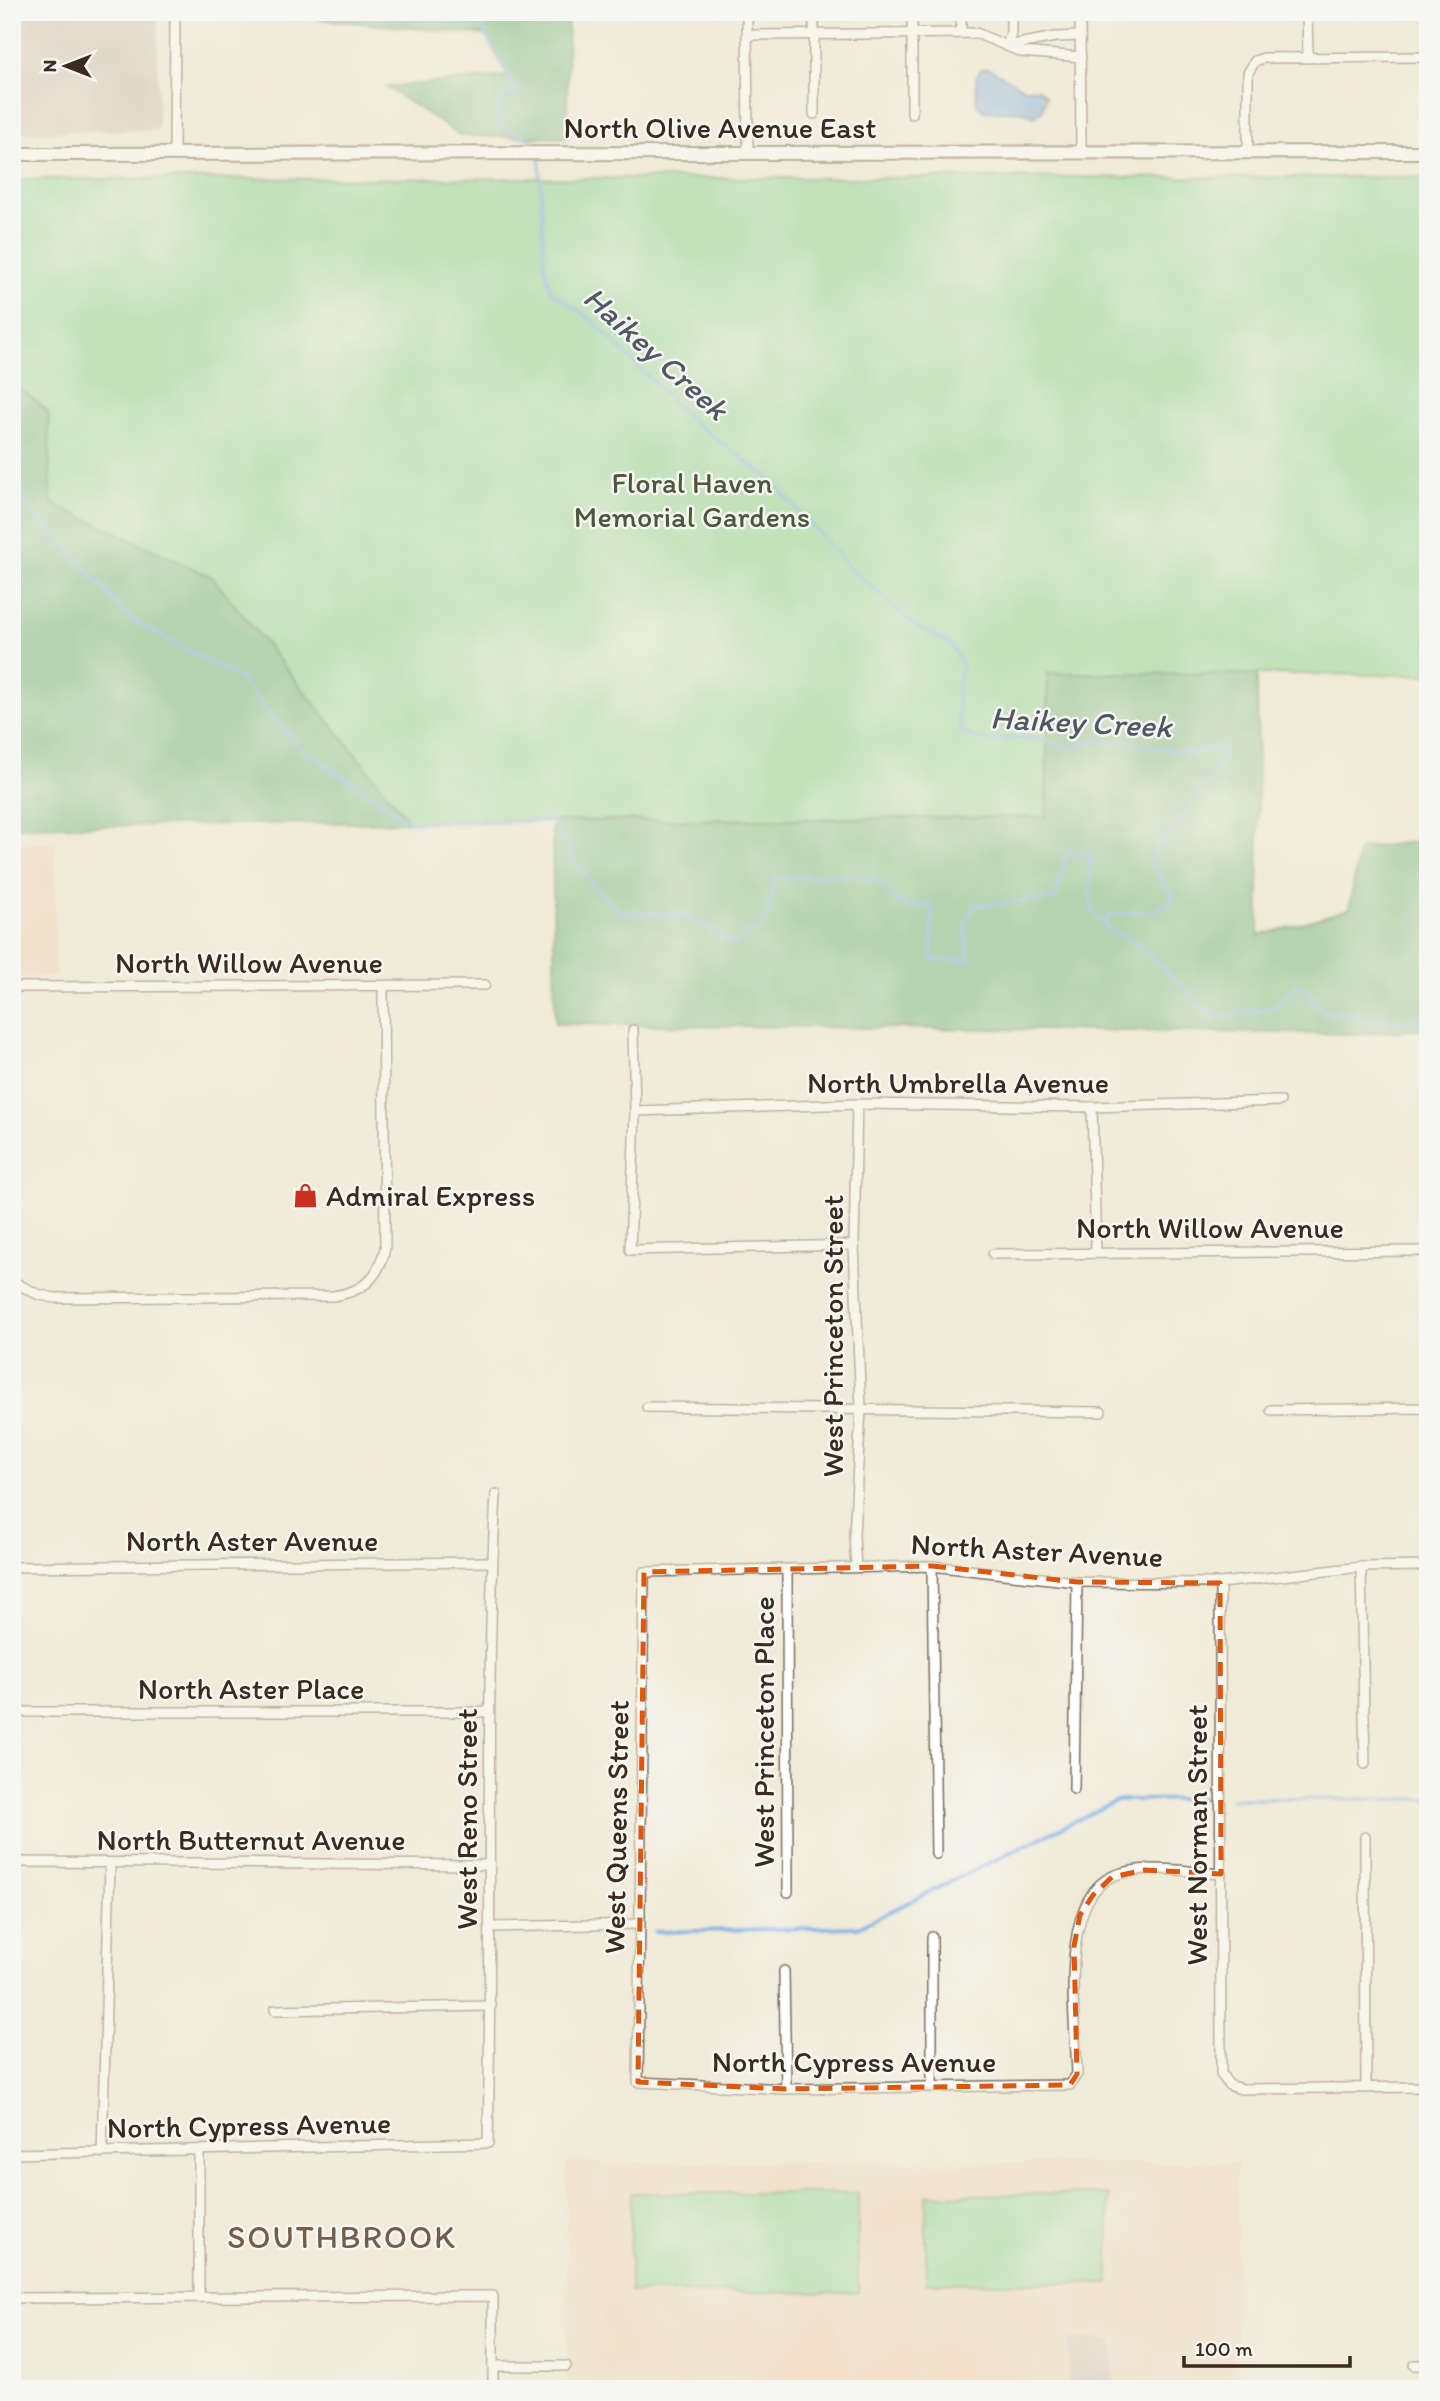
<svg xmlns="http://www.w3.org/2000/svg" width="1440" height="2401" viewBox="0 0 1440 2401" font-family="Itim,sans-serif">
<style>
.built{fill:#f1d5bd}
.industrial{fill:#cec1ba}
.green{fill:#89d898;stroke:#62815b;stroke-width:2}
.forest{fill:#6eb880;stroke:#54714f;stroke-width:2}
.water{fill:#79ace6;stroke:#5a6b82;stroke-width:2}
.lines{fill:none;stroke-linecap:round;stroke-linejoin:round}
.stream{stroke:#79ace6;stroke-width:3.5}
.street-casing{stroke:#7a6e5f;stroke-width:12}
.secondary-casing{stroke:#7a6e5f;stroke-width:16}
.street{stroke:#fff;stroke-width:9}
.secondary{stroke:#fff;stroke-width:12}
.marked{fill:none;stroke:#df570d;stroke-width:5;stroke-dasharray:14 9;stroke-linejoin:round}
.labels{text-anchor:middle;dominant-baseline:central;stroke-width:5;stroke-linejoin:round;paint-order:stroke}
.street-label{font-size:30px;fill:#3b2a1e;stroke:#f6f6f2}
.park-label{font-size:30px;fill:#4e563c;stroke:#f6f6f2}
.poi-label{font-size:30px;fill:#3b2a1e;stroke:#f6f6f2;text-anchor:start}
.water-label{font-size:32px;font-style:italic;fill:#515864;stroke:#f6f6f2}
.neighbourhood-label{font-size:32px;letter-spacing:2px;fill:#755d47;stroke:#f6f6f2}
</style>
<rect width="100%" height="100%" fill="#f6f6f2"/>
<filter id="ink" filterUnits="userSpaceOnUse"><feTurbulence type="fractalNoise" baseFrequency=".0143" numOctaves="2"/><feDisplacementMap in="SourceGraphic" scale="14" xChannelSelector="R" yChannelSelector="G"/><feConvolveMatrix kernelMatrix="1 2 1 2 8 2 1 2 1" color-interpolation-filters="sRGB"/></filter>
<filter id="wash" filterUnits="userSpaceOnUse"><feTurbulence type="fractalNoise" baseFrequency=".00686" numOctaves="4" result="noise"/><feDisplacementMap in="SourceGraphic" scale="28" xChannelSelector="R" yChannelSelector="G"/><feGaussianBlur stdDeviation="1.57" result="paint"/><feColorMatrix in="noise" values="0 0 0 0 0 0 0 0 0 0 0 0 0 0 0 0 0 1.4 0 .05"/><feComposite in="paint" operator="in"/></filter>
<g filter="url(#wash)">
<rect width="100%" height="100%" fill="#f0ebd7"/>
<g class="built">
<polygon points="12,843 55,843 56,977 12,978"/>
<polygon points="566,2162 1237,2163 1237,2389 566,2389"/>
</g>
<g class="industrial">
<polygon points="12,12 158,12 158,130 12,133"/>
<polygon points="1068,2339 1113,2339 1114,2386 1069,2386"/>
</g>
<g class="green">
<polygon points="1428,177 1428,675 1048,673 1046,817 410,822 212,577 51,503 48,412 22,390 12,388 12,179"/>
<polygon points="631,2193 858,2193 858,2293 630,2292"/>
<polygon points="1109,2194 1109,2283 926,2283 926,2195"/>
</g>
<g class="forest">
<polygon points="310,12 568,12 567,138 461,136 386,87 508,76 485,35 318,19"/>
<polygon points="12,388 22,390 48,412 51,503 212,577 410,822 12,827"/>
<polygon points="1048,673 1257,674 1259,936 1349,909 1359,849 1428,840 1428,1029 1360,1034 555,1024 552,821 1046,817"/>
</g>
<path class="water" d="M989,68L1024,88L1038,89L1046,96L1042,112L1034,117C1019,107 1001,113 984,111L977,105L976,77L981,69Z"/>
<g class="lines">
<g class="stream">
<path d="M473,12L517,91C499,94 494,108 499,124L539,145L544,264L551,291L591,319L692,421L770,479L849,567L918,628L950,643L962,664L957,690L960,729C982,749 1006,736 1034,738C1045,738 1058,746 1070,749L1089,741L1135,743L1175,751L1199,752L1217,746L1221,749L1224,755L1217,769L1153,855L1151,864L1171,892L1172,901L1154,911L1111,914L1106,922L1107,929L1135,942L1214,1017L1275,1008L1297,985L1308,990L1314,1003L1324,1012L1334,1015L1342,1012L1368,1022L1393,1019L1414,1022L1428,1019"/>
<path d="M12,488L132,620L238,677L299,747L410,822L552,821L577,866L620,914H684L733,944L765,924L775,878C801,879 857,870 879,882C887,886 895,899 902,906H932V960H970L964,926L974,906L1055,898L1067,852L1090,854L1091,909L1106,928"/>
<polyline points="1230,1799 1428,1799"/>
<polyline points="655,1932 858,1927 1118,1800 1212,1799"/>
</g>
</g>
</g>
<g filter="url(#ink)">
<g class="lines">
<defs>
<g id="street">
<polyline points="747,12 748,153"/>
<polyline points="912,12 912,114"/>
<polyline points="961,12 961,32"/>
<polyline points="1080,12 1081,153"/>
<polyline points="1307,12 1308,58"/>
<polyline points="747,35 976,33 1021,52 1081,57"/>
<polyline points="1007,46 1055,37 1080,36"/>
<polyline points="1007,46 1011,34 1011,12"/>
<polyline points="814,114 814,12"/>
<polyline points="1248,152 1248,73 1255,61 1264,58 1428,57"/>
<polyline points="174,153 175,12"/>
<polyline points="12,987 485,985"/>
<polyline points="633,1030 635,1111 630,1250 854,1245"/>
<polyline points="1092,1107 1096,1252"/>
<polyline points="635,1111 857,1104 1092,1107 1280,1101"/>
<polyline points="993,1254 1428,1251"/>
<path d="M12,1281L37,1294L54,1298L333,1296C363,1292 379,1278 385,1248L383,986"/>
<polyline points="647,1407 1101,1412"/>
<polyline points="1271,1410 1428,1408"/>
<polyline points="932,1566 936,1854"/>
<polyline points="12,1567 492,1562"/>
<polyline points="856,1567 854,1536 861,1409 854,1245 857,1104"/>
<polyline points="1361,1567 1365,1764"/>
<polyline points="787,1571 788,1892"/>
<polyline points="1220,1583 1221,2074 1229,2085 1241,2089 1428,2087"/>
<polyline points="12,1712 489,1712"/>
<polyline points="1074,1789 1077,1582"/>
<polyline points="1365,1837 1366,2088"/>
<polyline points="12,1862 490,1865"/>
<path d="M1221,1874C1187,1872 1146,1863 1113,1876C1057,1900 1076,2025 1077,2074L1070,2085L786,2089L638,2082L644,1572L932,1566L1077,1582L1220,1583L1361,1567L1428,1566"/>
<polyline points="491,1927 640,1924"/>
<polyline points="932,1937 932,2087"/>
<polyline points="784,1971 786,2089"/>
<polyline points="275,2010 491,2006"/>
<polyline points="102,2153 110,1863"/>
<path d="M12,2154L488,2143C493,1927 484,1710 496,1494"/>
<polyline points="199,2297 199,2151"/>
<polyline points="12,2298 493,2296 493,2389"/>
<polyline points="1414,2365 1428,2365"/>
<polyline points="493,2366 566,2366"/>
</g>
<polyline id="secondary" points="12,154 1428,152"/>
</defs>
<use href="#street" class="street-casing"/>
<use href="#secondary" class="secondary-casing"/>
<use href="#street" class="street"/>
<use href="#secondary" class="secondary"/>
</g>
</g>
<path d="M0 0H1440V2401H0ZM932,1566L1077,1582L1220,1583L1221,1874L1145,1870L1112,1877L1093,1895L1080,1915L1074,1946L1077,2074L1070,2085L786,2089L638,2082L644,1572Z" fill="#f0ebd7" fill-opacity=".55" fill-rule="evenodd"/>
<path class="marked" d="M932,1566L1077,1582L1220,1583L1221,1874L1145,1870L1112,1877L1093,1895L1080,1915L1074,1946L1077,2074L1070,2085L786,2089L638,2082L644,1572Z"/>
<defs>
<symbol id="shop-bare" viewBox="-9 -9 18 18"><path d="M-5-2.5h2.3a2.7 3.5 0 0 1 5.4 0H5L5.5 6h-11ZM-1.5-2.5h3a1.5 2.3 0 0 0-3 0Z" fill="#c8321e" stroke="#f6f6f2" stroke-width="2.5" paint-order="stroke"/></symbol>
</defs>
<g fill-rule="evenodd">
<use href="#shop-bare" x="288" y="1178" width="35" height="35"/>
</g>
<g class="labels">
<g class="street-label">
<text x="720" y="127">North Olive Avenue East</text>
<text x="249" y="962">North Willow Avenue</text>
<text x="958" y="1082">North Umbrella Avenue</text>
<text x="1210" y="1227">North Willow Avenue</text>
<text transform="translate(832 1336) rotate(-90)">West Princeton Street</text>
<text x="252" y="1540">North Aster Avenue</text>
<text transform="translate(1037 1550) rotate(3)">North Aster Avenue</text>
<text x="251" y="1688">North Aster Place</text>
<text transform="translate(763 1732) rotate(-90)">West Princeton Place</text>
<text transform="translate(466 1819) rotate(-90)">West Reno Street</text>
<text transform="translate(616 1827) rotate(-89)">West Queens Street</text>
<text transform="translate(1196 1835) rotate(-90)">West Norman Street</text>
<text x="251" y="1839">North Butternut Avenue</text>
<text x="854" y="2061">North Cypress Avenue</text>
<text transform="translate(249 2125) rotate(-1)">North Cypress Avenue</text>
</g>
<g class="park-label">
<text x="692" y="482">Floral Haven<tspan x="692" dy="34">Memorial Gardens</tspan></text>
</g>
<g class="poi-label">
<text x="326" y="1195">Admiral Express</text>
</g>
<g class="water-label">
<text transform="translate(656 353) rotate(42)">Haikey Creek</text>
<text transform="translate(1081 722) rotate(3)">Haikey Creek</text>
</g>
<g class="neighbourhood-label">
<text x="342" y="2237">SOUTHBROOK</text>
</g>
</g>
<rect width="1440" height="2401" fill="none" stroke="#f6f6f2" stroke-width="42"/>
<g transform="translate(66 66) rotate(270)" stroke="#f6f6f2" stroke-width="5" paint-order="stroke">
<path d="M0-5L12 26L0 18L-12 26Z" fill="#3b2a1e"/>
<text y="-10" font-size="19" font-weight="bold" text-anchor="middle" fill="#3b2a1e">N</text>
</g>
<path d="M1184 2356v10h166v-10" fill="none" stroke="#3b2a1e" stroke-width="3.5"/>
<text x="1195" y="2356" font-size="21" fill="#3b2a1e" stroke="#f6f6f2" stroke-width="5" paint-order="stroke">100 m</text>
</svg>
